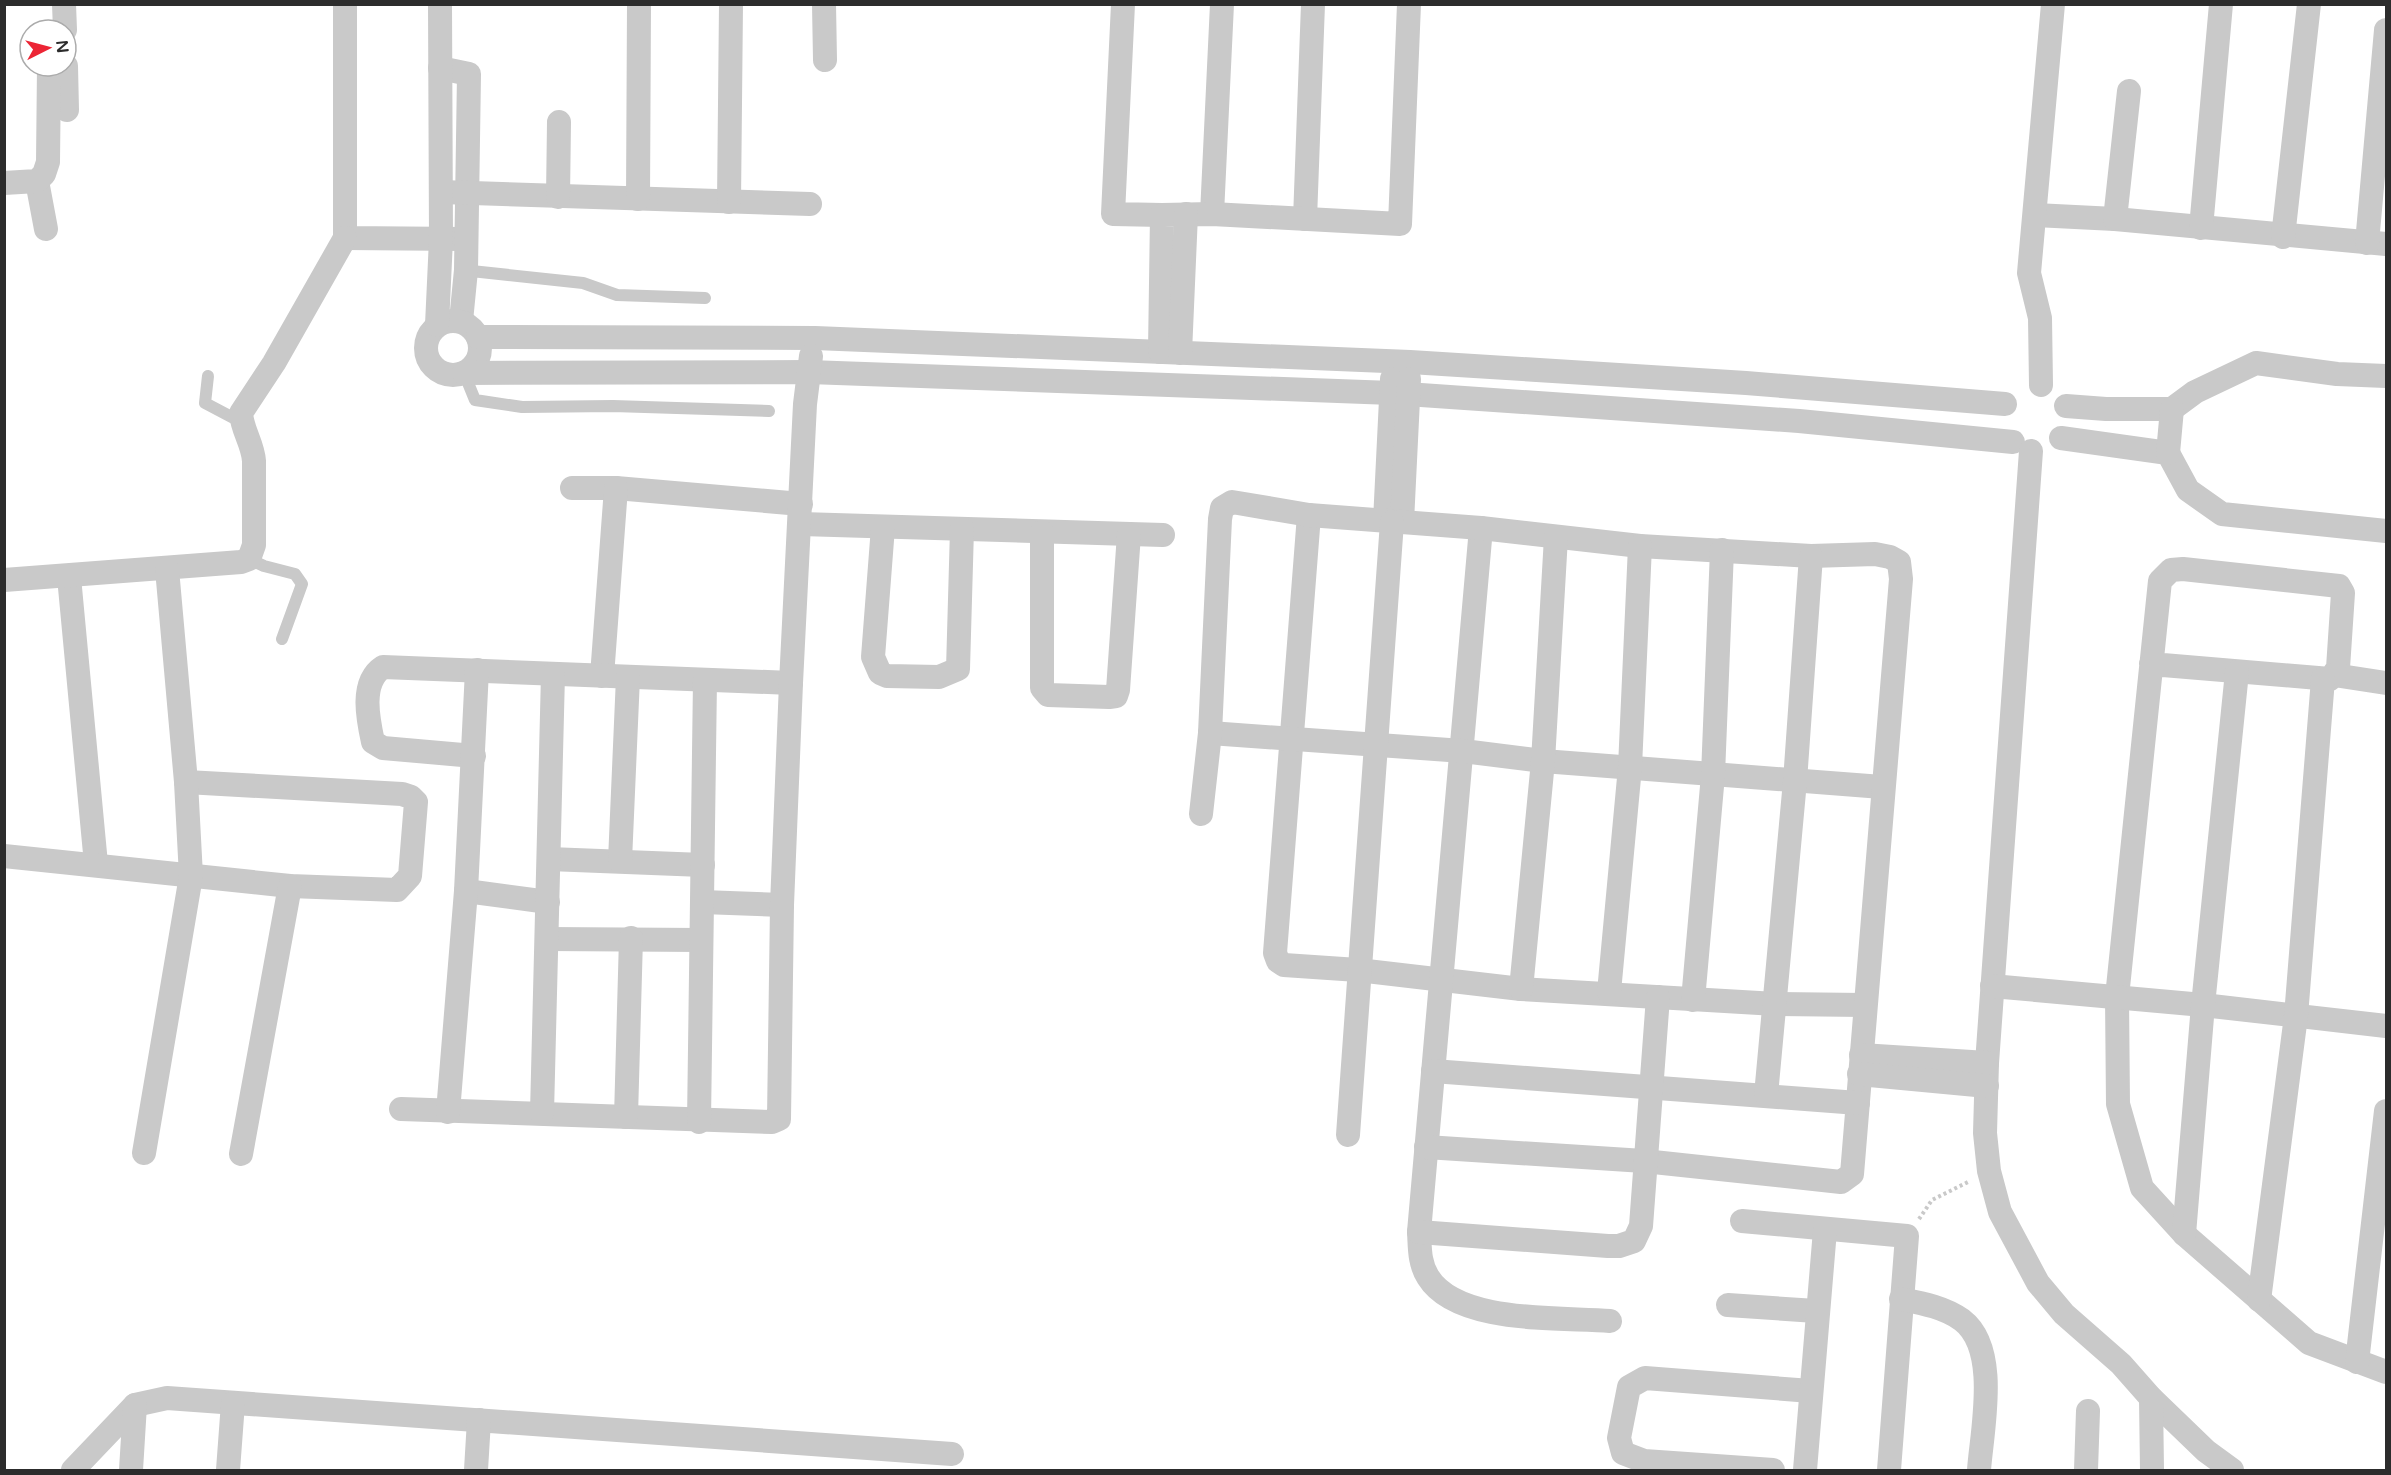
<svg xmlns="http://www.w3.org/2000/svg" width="2391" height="1475" viewBox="0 0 2391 1475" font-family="'Varela Round',sans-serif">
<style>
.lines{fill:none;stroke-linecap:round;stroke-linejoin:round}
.path{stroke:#c9c9c9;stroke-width:4;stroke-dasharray:3 3;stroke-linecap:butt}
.service{stroke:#c9c9c9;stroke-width:12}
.minor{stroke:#c9c9c9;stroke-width:24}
</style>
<rect width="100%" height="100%" fill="#fff"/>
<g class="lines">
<polyline class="path" points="1919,1219 1932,1200 1970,1181"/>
<g class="service">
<polyline points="462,270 583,283 617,295 705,298"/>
<polyline points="464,373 475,400 522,407 613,406 769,411"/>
<polyline points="208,376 205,403 241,422"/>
<polyline points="249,559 264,566 295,574 302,584 282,639"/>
</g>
<g class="minor">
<polyline points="64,4 65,30"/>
<polyline points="345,4 345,238 465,239"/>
<polyline points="824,4 825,60"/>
<polyline points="1123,4 1113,214 1162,215"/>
<polyline points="66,66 67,110"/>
<polyline points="440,68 469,74 466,270 461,321"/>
<polyline points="37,181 46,229"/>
<polyline points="4,183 37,181 44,174 48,162 49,66"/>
<polyline points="441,192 810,204"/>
<polyline points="558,197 559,122"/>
<polyline points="638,199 639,4"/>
<polyline points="729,202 731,4"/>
<polyline points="1212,214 1222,4"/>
<polyline points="2035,215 2115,219 2386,244"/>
<polyline points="1305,219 1313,4"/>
<polyline points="2115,219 2129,91"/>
<polyline points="2201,228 2221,4"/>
<polyline points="2283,237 2309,4"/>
<polyline points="2367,243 2386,30"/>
<circle cx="453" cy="348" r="27"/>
<polyline points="437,325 441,239 440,4"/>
<polyline points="478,337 815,338 1410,362 1746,383 2005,404"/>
<polyline points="1160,352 1162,215 1212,214 1400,224 1409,4"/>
<polyline points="1180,353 1186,214"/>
<polyline points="464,373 809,372 1392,393 1799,421 2013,442"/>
<polyline points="2041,385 2040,318 2029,273 2053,4"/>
<polyline points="2066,406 2106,409 2172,409 2195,392 2256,363 2337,374 2386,376"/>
<polyline points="2061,438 2168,453 2188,490 2222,514 2386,531"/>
<polyline points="2031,451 1987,1063 1985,1133 1989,1171 2000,1212 2038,1283 2064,1314 2121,1364 2151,1398 2206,1451 2232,1470"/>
<polyline points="2168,453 2172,409"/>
<polyline points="572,488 616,488 801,504"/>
<polyline points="1309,515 1275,953 1278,961 1284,965 1358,970 1521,989 1776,1004 1864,1005"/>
<polyline points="1385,521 1392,379"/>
<polyline points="1402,522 1409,379"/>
<polyline points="801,524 1163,535"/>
<polyline points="883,527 873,657 880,673 887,676 939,677 958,669 962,529"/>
<path d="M1481,528L1419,1232C1420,1247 1419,1263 1428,1277C1457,1324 1559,1317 1610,1321"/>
<polyline points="1042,532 1042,688 1048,695 1109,697 1116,696 1118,690 1129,534"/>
<polyline points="69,577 96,864"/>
<path d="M4,580L241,562L249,559L254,545V461C253,444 242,430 241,413L274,363L345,238"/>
<polyline points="2151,664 2330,679 2338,668 2343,593 2339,586 2183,569 2171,570 2160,581 2117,997 2118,1104 2142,1188 2184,1234 2309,1343 2386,1372"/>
<polyline points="2334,675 2386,683"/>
<polyline points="602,676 616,488"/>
<polyline points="1210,733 1463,751 1543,761 1882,787"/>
<path d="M474,756L383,748L373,742C368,719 360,682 383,667L791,683"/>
<polyline points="1201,814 1210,733 1220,519 1222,508 1232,502 1309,515 1481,528 1640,546 1811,556 1875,554 1890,557 1899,562 1901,579 1852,1174 1841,1182 1644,1161 1426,1147"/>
<polyline points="4,856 290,886 397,890 410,876 416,802 411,797 402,794 186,782"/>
<polyline points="549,859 703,865"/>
<polyline points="620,861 628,677"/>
<polyline points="466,891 548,902"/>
<polyline points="702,902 782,905"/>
<polyline points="547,939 701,940"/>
<polyline points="1992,986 2203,1005 2386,1026"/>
<polyline points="1521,989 1543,761 1556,537"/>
<polyline points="1609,992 1630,767 1640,546"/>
<polyline points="1693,1000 1713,775 1722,550"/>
<polyline points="1861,1055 1987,1063"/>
<polyline points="1433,1071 1858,1103"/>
<polyline points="1859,1074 1987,1086"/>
<polyline points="1766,1095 1795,781 1811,556"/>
<polyline points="401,1109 772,1122 779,1119 782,905 791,683 805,404 811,356"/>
<polyline points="448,1112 466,891 477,670"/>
<polyline points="542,1113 553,674"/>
<polyline points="626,1117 631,938"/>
<polyline points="699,1122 705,680"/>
<polyline points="1348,1135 1392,522"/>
<polyline points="144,1153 191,876 186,782 167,569"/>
<polyline points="241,1154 290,886"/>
<polyline points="1742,1221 1907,1236 1889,1470"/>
<polyline points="1419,1232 1608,1246 1619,1246 1634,1241 1641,1226 1658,997"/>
<polyline points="2184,1234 2203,1005 2237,672"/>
<path d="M1901,1299C1921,1303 1944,1307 1962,1320C2000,1349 1982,1429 1979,1470"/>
<polyline points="2259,1300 2296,1016 2323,679"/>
<polyline points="1728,1305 1816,1311"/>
<polyline points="2357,1362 2386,1111"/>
<polyline points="2151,1398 2152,1470"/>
<polyline points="73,1470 135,1405 167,1398 952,1454"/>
<polyline points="131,1470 135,1405"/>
<polyline points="228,1470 233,1403"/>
<polyline points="476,1470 479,1420"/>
<polyline points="1773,1470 1644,1461 1623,1453 1619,1438 1629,1387 1645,1378 1811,1391"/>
<polyline points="1805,1470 1825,1230"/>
<polyline points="2086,1470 2088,1411"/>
</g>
</g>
<rect width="2391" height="1475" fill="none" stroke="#2c2c2c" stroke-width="12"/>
<g transform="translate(48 48) rotate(84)"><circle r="28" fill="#ffffff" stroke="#ababab" stroke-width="1.5"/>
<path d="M0-4.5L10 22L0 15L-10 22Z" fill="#ec2535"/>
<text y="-9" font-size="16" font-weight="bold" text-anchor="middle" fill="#2c2c2c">N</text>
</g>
</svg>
